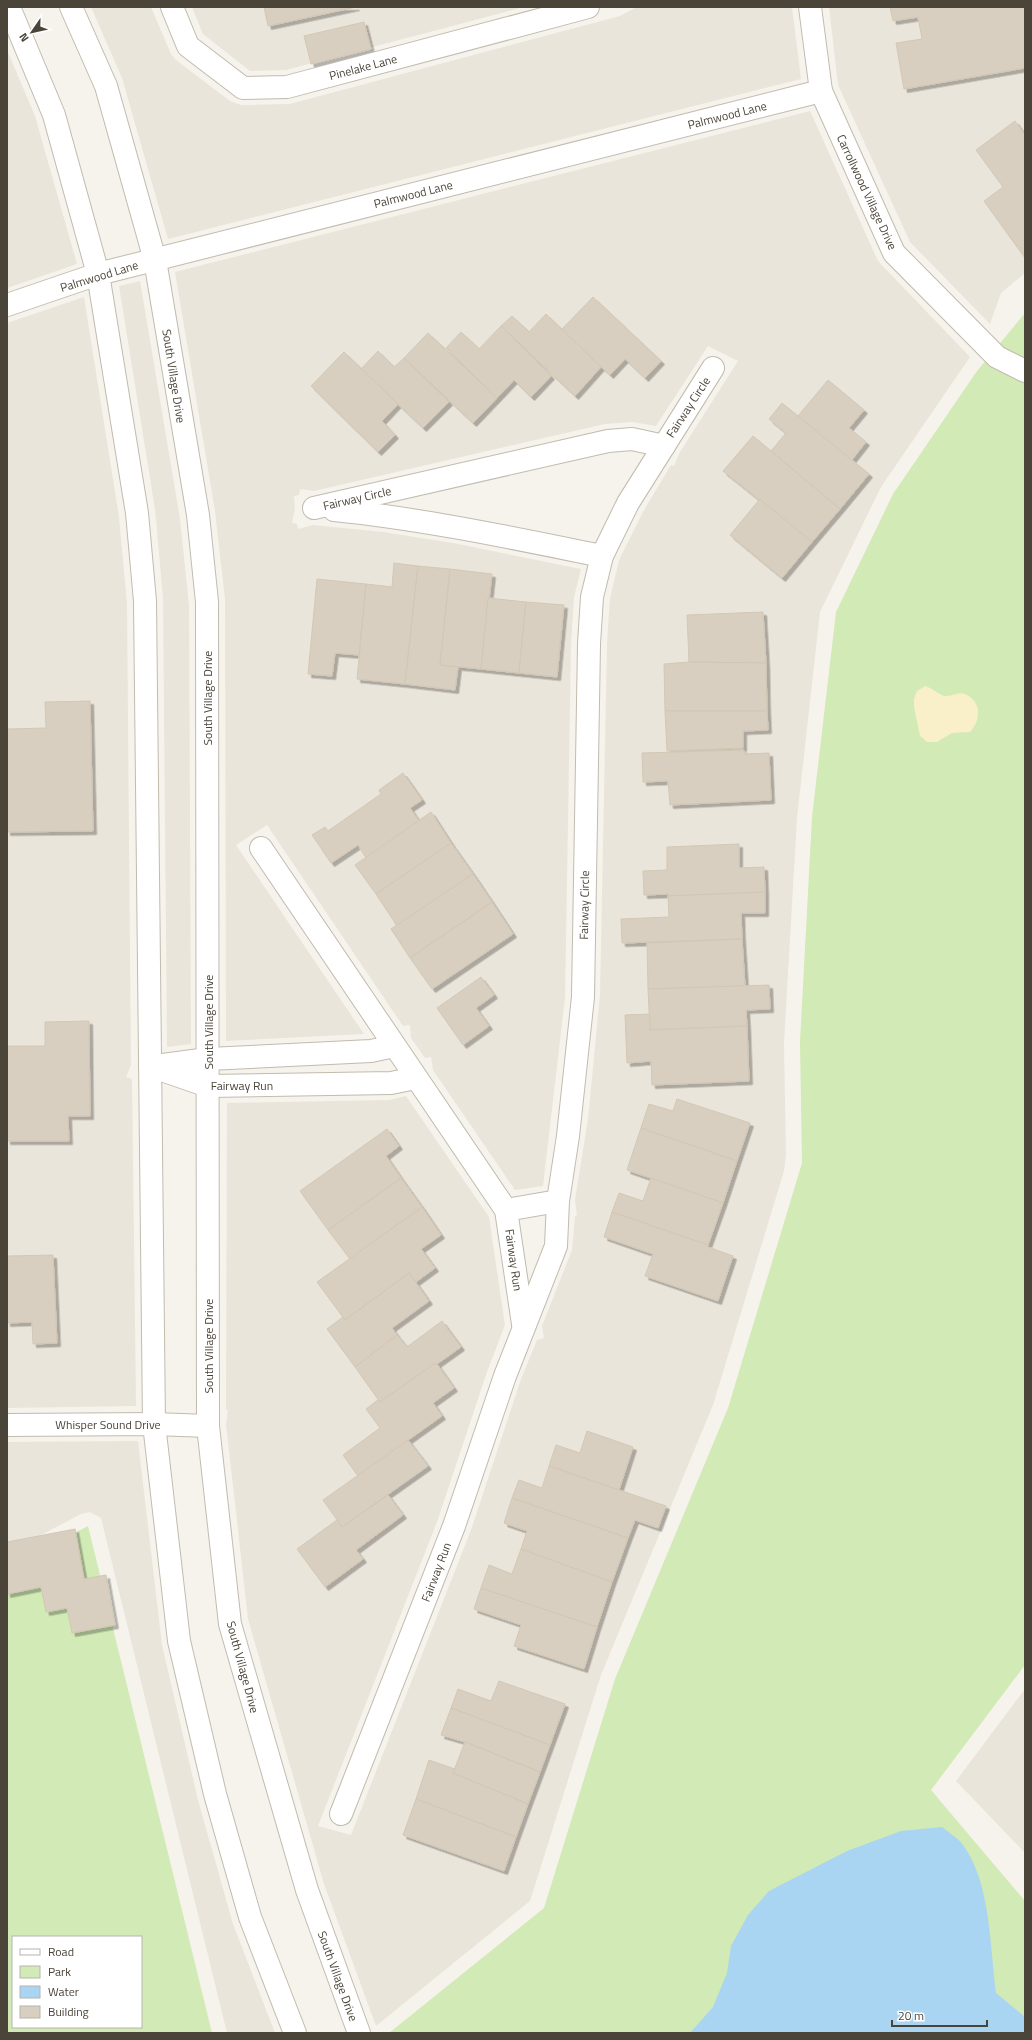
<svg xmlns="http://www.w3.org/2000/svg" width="1032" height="2040" viewBox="0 0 1032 2040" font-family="'Titillium Web',sans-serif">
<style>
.residential{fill:#eae5da}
.green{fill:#d2eab5;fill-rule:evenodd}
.sand{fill:#f9efc9}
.water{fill:#a9d4f2}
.building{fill:#d8cfc1;stroke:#d3c7b4;filter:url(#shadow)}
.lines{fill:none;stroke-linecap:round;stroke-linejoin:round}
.minor-casing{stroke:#c2bbae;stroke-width:24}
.minor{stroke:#fff;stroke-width:22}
.labels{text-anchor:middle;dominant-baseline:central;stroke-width:3.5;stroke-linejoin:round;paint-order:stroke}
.street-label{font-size:12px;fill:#4b4439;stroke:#fff}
</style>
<defs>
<filter id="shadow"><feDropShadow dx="3.5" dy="3.5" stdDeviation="0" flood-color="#0004"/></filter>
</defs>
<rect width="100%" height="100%" fill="#f6f3ec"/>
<g class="residential">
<polygon points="91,7 151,7 171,54 176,60 230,101 241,105 290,104 620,16 637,7 792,7 801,79 168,239 122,78"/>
<polygon points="192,7 524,7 286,70 250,71 203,34"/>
<polygon points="829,7 1025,7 1025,273 1001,293 990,324 910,242 838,85"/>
<polygon points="7,50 35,116 77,264 7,288"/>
<polygon points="810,111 878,261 970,357 881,487 820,612 797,818 784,1043 786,1155 784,1171 713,1405 601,1675 530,1901 376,2026 324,1884 248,1619 226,1424 228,1410 226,1409 227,1103 389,1100 406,1096 489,1217 505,1325 487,1372 437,1522 318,1826 351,1835 471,1530 521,1379 537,1340 544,1338 542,1326 572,1250 575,1216 577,1215 575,1200 588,1119 600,995 607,643 610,598 619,560 644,510 671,465 674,466 680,452 738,361 708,346 656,426 632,422 605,424 314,491 300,489 299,495 294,496 295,509 292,523 297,524 298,529 313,525 383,532 453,543 581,569 574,597 571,645 565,998 543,1186 515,1190 433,1070 431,1057 425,1058 411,1038 410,1025 403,1026 267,825 236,845 364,1034 226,1041 225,599 215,511 175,272"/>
<polygon points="140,281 180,519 189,605 191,1044 167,1047 163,598 155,509 119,286"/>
<polygon points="84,297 119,517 127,604 131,1065 126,1077 132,1079 136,1406 7,1408 7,323"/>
<polygon points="138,1441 162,1645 198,1800 233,1924 275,2033 227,2033 101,1518 90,1512 81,1514 7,1553 7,1442"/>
<polygon points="1025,1689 1025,1853 956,1781"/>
</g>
<g class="green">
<polygon points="1025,313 1025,1665 931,1790 1025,1901 1025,2033 389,2033 544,1908 615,1679 728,1408 802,1163 800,1042 812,817 836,612 893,494 977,371"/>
<path d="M88,1526L212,2033H7V1569ZM13,1937H141V2027H13Z"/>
</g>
<path class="sand" d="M925,686C932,688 940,695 944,696C951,697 958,691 965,694C982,701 981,721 970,732L952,733L937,742H927L920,736L914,707V699L917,691Z"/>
<path class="water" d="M942,1827C949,1833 958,1838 963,1845C991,1883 990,1948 996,1993L1025,2017V2033H690L713,2007L727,1973L731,1946L748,1915L769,1891L847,1851L901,1831Z"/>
<g class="building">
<polygon points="264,7 356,7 268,26"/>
<polygon points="890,7 1025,7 1025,68 904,89 896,43 922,39 918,17 893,21"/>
<polygon points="364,22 371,49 311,64 304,36"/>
<polygon points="1015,121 1025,135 1025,258 984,201 1003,187 976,150"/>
<polygon points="593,297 661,361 645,378 625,359 610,375 561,330"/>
<polygon points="546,314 601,367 575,396 501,326 512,316 529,332"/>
<polygon points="501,326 551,376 531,397 514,380 497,398 446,348 461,332 479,349"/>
<polygon points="428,333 497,398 473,423 404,358"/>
<polygon points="378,351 394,367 404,358 449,402 423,428 361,369"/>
<polygon points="344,352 398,404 382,421 395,435 378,452 311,386"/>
<polygon points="828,380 864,410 849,428 866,442 851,461 798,416"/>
<polygon points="782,403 869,474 840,509 771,451 786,433 769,419"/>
<polygon points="753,436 840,509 812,542 723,471"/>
<polygon points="760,499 812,542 782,578 730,535"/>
<polygon points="394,563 418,566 405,684 357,679 366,584 392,587"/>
<polygon points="418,566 450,569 440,665 458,667 455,690 405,684"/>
<polygon points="450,569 492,574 481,669 440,665"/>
<polygon points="317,579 366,584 359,655 335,653 332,676 308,674"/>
<polygon points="488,598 526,602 519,673 481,669"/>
<polygon points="526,602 564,605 557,677 519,673"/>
<polygon points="763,612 766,663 689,662 687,615"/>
<polygon points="689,662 766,663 767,711 665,711 664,664"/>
<polygon points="90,701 93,831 7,832 7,729 46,728 45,702"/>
<polygon points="665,711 767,711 768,730 743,731 743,748 667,751"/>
<polygon points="744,750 744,754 769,753 771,800 670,805 668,781 643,782 642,753"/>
<polygon points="403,773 422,800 410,808 419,821 366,858 358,845 331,863 312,835 325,827 328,831 381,794 379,790"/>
<polygon points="431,812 451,843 376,894 355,865"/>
<polygon points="451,843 473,874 397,926 376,894"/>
<polygon points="739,844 739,868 764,867 765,892 668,896 669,894 644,895 643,871 667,870 667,847"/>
<polygon points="473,874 492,902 410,958 391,929"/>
<polygon points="765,892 765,913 741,913 742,939 622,943 621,919 669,917 668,896"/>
<polygon points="492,902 513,934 432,989 410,958"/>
<polygon points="742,939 745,986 648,989 647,943"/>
<polygon points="481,977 494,995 476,1008 489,1026 463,1045 437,1008"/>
<polygon points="769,985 770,1009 746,1010 747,1026 650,1030 648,989"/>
<polygon points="650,1014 650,1030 747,1026 749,1081 652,1085 651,1061 627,1063 625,1015"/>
<polygon points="89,1021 90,1116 68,1116 69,1141 7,1141 7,1046 45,1046 45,1022"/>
<polygon points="677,1099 750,1123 737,1161 641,1128 649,1104 673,1111"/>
<polygon points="641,1128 737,1161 723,1203 627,1170"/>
<polygon points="387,1129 399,1146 386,1156 401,1178 328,1230 300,1191"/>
<polygon points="401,1178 422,1207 350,1259 328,1230"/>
<polygon points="651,1178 723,1203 708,1245 612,1212 619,1193 643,1201"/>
<polygon points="422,1207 441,1235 421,1249 435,1268 416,1282 409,1273 345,1320 317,1282"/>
<polygon points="612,1212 708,1245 708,1247 733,1256 718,1301 645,1276 653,1254 604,1237"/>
<polygon points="53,1255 57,1343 33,1344 32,1322 7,1323 7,1256"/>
<polygon points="409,1273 429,1301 392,1328 397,1335 355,1367 327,1329 343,1317 345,1320"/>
<polygon points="442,1321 461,1347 437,1364 434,1364 380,1402 355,1367 397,1335 407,1347"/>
<polygon points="434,1364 437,1364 454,1388 433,1403 442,1416 358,1476 343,1455 380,1428 366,1409 378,1400 380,1402"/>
<polygon points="587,1431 633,1447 619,1490 549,1466 556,1445 580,1453"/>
<polygon points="408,1440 428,1466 342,1527 323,1500"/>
<polygon points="549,1466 666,1506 658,1528 635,1520 628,1538 512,1498 519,1480 542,1488"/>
<polygon points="388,1495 403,1515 356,1550 363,1559 325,1587 297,1549 337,1520 342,1527"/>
<polygon points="512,1498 628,1538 612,1582 521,1549 527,1531 504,1523"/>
<polygon points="75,1529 84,1579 106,1575 115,1625 72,1633 67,1608 46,1612 41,1587 7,1594 7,1542"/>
<polygon points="521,1549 612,1582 597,1627 481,1588 489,1565 512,1574"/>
<polygon points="481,1588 597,1627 584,1669 514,1646 521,1625 474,1609"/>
<polygon points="499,1681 565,1704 550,1745 451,1708 458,1689 491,1701"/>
<polygon points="451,1708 550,1745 540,1772 465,1742 441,1735"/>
<polygon points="465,1742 540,1772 528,1804 453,1773"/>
<polygon points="429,1760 455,1769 453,1773 528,1804 516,1837 416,1799"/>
<polygon points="416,1799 516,1837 504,1871 403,1835"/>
</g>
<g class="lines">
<defs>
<g id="minor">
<polyline points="9,7 54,115 98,274 137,513 145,601 154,1424 179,1641 215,1794 250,1917 295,2033"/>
<polyline points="71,7 106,86 155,260 198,515 207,602 208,1426 230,1624 307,1890 359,2033"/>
<polyline points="172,7 188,46 243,88 287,87 588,7"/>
<polyline points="810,7 821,91 894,253 997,357 1025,371"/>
<polyline points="7,305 98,274 821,91"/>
<polyline points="314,508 608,441 632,439 664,446"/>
<path d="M334,510C424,519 513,538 602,556"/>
<polyline points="261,848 506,1210 523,1324"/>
<polyline points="150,1066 208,1086 391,1083 416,1078"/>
<polyline points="155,1066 208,1059 371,1051 394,1046"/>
<polyline points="506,1210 558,1201"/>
<polyline points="7,1425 154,1424 208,1426"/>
<polyline points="341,1814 454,1526 505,1376 556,1246 558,1201 568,1136 583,997 589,644 592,597 602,556 628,503 713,368"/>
</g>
</defs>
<use href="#minor" class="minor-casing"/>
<use href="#minor" class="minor"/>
</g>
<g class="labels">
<g class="street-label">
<text transform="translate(363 67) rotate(-15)">Pinelake Lane</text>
<text transform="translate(727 115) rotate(-14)">Palmwood Lane</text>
<text transform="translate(867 192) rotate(65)">Carrollwood Village Drive</text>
<text transform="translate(413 194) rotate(-14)">Palmwood Lane</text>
<text transform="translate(99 276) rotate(-17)">Palmwood Lane</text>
<text transform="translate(174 376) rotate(81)">South Village Drive</text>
<text transform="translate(688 407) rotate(-57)">Fairway Circle</text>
<text transform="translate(357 498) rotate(-13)">Fairway Circle</text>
<text transform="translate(207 698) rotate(-90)">South Village Drive</text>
<text transform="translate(584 905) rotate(-89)">Fairway Circle</text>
<text transform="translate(208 1022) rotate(-90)">South Village Drive</text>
<text x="242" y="1085">Fairway Run</text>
<text transform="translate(514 1260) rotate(82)">Fairway Run</text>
<text transform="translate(208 1346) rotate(-90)">South Village Drive</text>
<text x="108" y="1424">Whisper Sound Drive</text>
<text transform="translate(436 1572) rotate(-69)">Fairway Run</text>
<text transform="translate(243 1667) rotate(75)">South Village Drive</text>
<text transform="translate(338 1976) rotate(70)">South Village Drive</text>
</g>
</g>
<rect width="1032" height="2040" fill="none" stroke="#4b4439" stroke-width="16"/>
<rect x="12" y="1936" width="130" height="92" fill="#ffffff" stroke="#b7b4b0"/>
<rect x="20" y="1949" width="20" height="6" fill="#ffffff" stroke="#b7b4b0"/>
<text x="48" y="1956" font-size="12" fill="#4b4439">Road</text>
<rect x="20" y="1966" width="20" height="12" fill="#d2eab5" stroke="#b7b4b0"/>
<text x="48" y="1976" font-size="12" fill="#4b4439">Park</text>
<rect x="20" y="1986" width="20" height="12" fill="#a9d4f2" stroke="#b7b4b0"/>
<text x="48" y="1996" font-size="12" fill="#4b4439">Water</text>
<rect x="20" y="2006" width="20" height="12" fill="#d8cfc1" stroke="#b7b4b0"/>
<text x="48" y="2016" font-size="12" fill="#4b4439">Building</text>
<g transform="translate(32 32) rotate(236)" stroke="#ffffff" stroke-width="3" paint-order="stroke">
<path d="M0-3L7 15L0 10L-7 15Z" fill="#4b4439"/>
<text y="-6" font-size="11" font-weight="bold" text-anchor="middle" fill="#4b4439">N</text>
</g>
<path d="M892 2020v6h95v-6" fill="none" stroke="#4b4439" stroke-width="2"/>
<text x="898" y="2020" font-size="12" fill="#4b4439" stroke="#ffffff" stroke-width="3" paint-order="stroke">20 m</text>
</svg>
